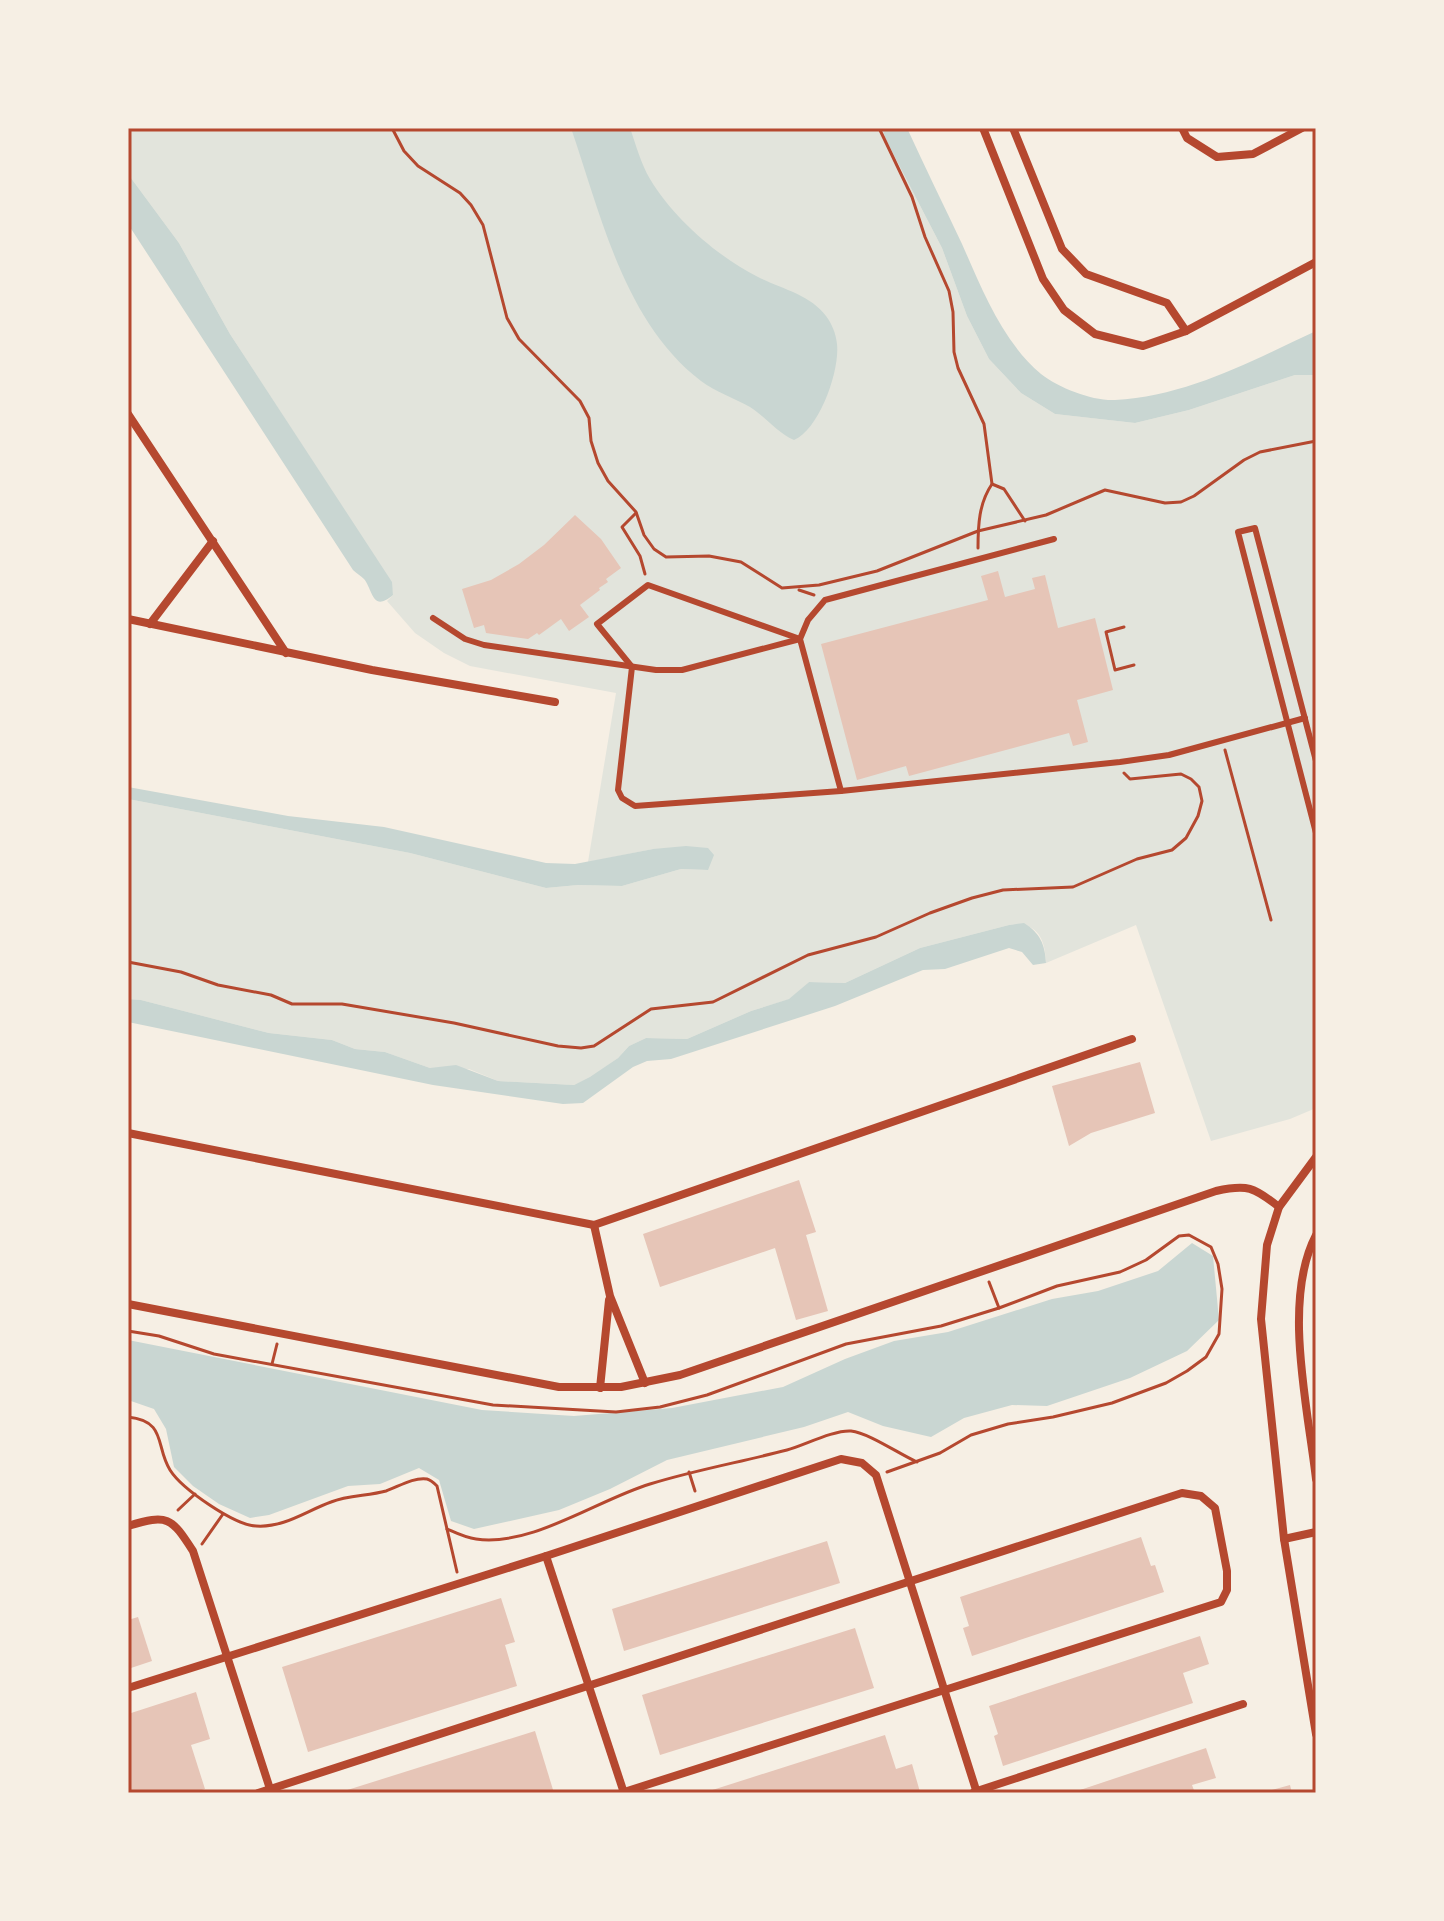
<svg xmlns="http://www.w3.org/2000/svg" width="1444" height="1921" viewBox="0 0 1444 1921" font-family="Jost,sans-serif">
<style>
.green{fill:#e2e4dc}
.water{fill:#c9d6d2}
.building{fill:#e6c5b7}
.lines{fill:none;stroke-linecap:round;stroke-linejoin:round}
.path{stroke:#b5482f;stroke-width:3}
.service{stroke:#b5482f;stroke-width:6}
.minor{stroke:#b5482f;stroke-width:8}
.neatline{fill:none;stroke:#b5482f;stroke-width:3}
</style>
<rect width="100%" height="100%" fill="#f6efe4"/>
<path class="green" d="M128,128H882L886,140L942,248L967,316L989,359L1021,393L1055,414L1135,423L1189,410L1295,375H1316V1108L1290,1119L1211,1141L1136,925L1046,963C1045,936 1036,922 1009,925L920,948L845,983L809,982L790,999L751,1011L687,1039L646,1038L629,1046L618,1058L590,1078L574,1085L498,1081L469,1069L430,1068L385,1052L355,1049L332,1040L269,1033L141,1000L128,999V799L410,853L546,888L578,885L622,886L681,869L708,870L653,849L588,862L616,693L470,666L444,653L415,633L387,601L393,595L391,582L230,334L179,243L128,174Z"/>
<g class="water">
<path d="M571,128H630C636,145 641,164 650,179C674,219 717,256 758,277C780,288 811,295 826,316C832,324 836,334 837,344C840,371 819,430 794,440C776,432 766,417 750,407C734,398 716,392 701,381C624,322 601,215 571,128Z"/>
<path d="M882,128H907C925,167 944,206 962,244C982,289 1002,341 1041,374C1059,388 1092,401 1115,400C1188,396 1251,361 1316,331V375H1295L1189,410L1135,423L1055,414L1021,393L989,359L967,316L942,248L886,140Z"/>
<path d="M128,174L179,243L230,334L392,582L393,595C372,613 373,590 364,579C361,576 356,573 353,570L128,224Z"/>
<polygon points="128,787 288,816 384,827 546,863 575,864 653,849 686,846 708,848 714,855 708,870 681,869 622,886 578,885 546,888 410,853 128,799"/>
<path d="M1024,923C1040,933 1045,944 1046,963L1033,965L1022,952L1009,948L945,969L923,970L835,1006L671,1059L647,1061L633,1067L583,1103L563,1104L433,1085L128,1022V999L141,1000L269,1033L332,1040L355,1049L385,1052L430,1068L456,1065L498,1081L574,1085L590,1077L618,1058L629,1046L646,1038L687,1039L751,1011L789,999L809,982L845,983L920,948L1009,925Z"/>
<polygon points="1192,1243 1213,1256 1219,1320 1187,1351 1130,1378 1047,1406 1012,1405 964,1418 931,1437 883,1426 848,1412 804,1427 667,1460 610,1489 559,1510 474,1529 451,1521 439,1480 419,1468 380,1484 348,1486 269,1515 250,1518 219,1504 193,1486 174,1467 166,1429 154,1409 128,1400 128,1340 482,1410 574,1416 672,1408 783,1387 845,1359 894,1341 948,1332 1052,1299 1098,1291 1158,1271"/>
</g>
<g class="building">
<polygon points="575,515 601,539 621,568 606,579 608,582 599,588 600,590 580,605 589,617 569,631 561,619 539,635 537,633 528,639 486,633 484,625 474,628 462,589 491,580 519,564 544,545"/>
<polygon points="998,571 1005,597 1035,589 1032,578 1045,575 1058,628 1095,618 1113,690 1077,700 1088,742 1073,746 1069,733 909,776 906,766 857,780 821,644 988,600 981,576"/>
<polygon points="1140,1062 1155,1113 1091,1133 1069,1146 1052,1086"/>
<polygon points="799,1180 816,1232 806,1235 828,1311 796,1320 775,1248 660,1287 643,1234"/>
<polygon points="1141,1537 1151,1566 1155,1565 1164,1592 972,1656 963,1628 969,1626 960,1597"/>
<polygon points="827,1541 840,1583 624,1651 612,1609"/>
<polygon points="501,1598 515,1642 505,1645 517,1686 308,1752 282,1667"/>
<polygon points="138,1617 152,1661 128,1669 128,1620"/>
<polygon points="855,1628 874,1688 660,1755 642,1695"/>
<polygon points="1200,1636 1209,1664 1183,1673 1193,1703 1003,1766 994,1736 998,1734 989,1706"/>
<polygon points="196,1692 210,1739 191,1745 205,1789 192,1793 128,1793 128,1714"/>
<polygon points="535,1731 554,1793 341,1793 341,1792"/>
<polygon points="885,1735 896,1769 912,1764 920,1792 703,1793"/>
<polygon points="1206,1748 1216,1778 1192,1785 1195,1793 1071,1793"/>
<polygon points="1290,1785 1292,1793 1265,1793 1265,1792"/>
</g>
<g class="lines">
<g class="path">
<polyline points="392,128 404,151 418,166 460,193 471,205 483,225 507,318 519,339 580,401 589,418 591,441 598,463 608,481 636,512 644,535 654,549 666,557 709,556 741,562 782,588 819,585 877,571 978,531 1046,515 1105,490 1165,503 1181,502 1194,496 1244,460 1260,452 1316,441"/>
<path d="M879,128L912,197L925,237L949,291L953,312L954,352L958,368L984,424L992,484C979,503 978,525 978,548"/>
<polyline points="992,484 1004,489 1025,521"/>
<polyline points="636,513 622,527 640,556 645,574"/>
<polyline points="799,590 814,595"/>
<polyline points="1124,627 1106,632 1115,670 1134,665"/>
<polyline points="1225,750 1271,920"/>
<polyline points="128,962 181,972 218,985 271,995 292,1004 342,1004 454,1023 558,1046 581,1048 594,1046 651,1009 713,1002 808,955 876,937 930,913 972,898 1003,890 1073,887 1137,859 1172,850 1186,838 1198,816 1202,801 1199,787 1191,779 1181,774 1130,779 1124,773"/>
<polyline points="989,1282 999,1308"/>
<polyline points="128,1331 159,1336 214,1354 493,1405 616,1412 660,1407 707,1395 846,1344 941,1326 999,1308 1057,1286 1120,1272 1146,1260 1179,1236 1189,1235 1211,1247 1218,1264 1222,1289 1219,1334 1206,1357 1187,1371 1166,1383 1112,1403 1053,1417 1008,1424 971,1435 940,1453 887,1472"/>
<polyline points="272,1364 277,1344"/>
<path d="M128,1417C167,1421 155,1446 170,1470C182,1489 234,1525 256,1526C284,1528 306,1511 331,1502C348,1495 368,1496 386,1491C398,1487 413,1477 427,1479C431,1480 434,1483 437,1486L457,1572"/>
<polyline points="689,1472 695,1491"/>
<polyline points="178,1510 195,1494"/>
<path d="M447,1529C456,1533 466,1538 476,1539C532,1547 597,1500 650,1484C695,1470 741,1462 787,1450C805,1445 833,1430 851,1431C869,1433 899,1454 917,1462"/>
<polyline points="202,1544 223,1514"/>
</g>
<g class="service">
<polyline points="433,618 465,639 484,645 656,670 682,670 800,639"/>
<polyline points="800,639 648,585 597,624 632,667 618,790 622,798 635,806 841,791 1120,762 1169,755 1305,718"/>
<polyline points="1316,761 1255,528 1238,532 1316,833"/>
<polyline points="841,791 800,639 808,620 825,600 1054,539"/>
</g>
<g class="minor">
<polyline points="983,128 1043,279 1064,310 1095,334 1143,346 1186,331 1316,262"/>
<polyline points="1013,128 1062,249 1086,274 1167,303 1186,331"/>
<polyline points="1182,128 1187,138 1217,157 1253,154 1302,128"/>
<polyline points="128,414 286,653"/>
<polyline points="128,619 372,670 555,702"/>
<polyline points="150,624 213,541"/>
<polyline points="128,1133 594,1225 1132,1039"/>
<polyline points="1316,1157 1279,1207 1267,1245 1261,1319 1284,1539 1316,1734"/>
<polyline points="594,1225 610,1296 645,1383"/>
<path d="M1316,1235C1282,1300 1308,1408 1316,1479"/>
<path d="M128,1304L559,1387H621L680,1375L1216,1191C1247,1184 1254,1187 1279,1207"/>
<polyline points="600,1388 609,1300"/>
<path d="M128,1526C168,1514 171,1517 193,1551L271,1792"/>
<polyline points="1284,1539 1316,1532"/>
<polyline points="546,1556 624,1793"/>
<polyline points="128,1688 546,1556 841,1459 862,1463 876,1475 977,1793"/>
<polyline points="974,1792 1243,1704"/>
<polyline points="258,1793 1182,1493 1201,1496 1215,1508 1227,1571 1227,1590 1221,1602 621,1793"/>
</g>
</g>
<rect width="1444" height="1921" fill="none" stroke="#f6efe4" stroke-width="260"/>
<rect x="130" y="130" width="1184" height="1661" class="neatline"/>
</svg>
